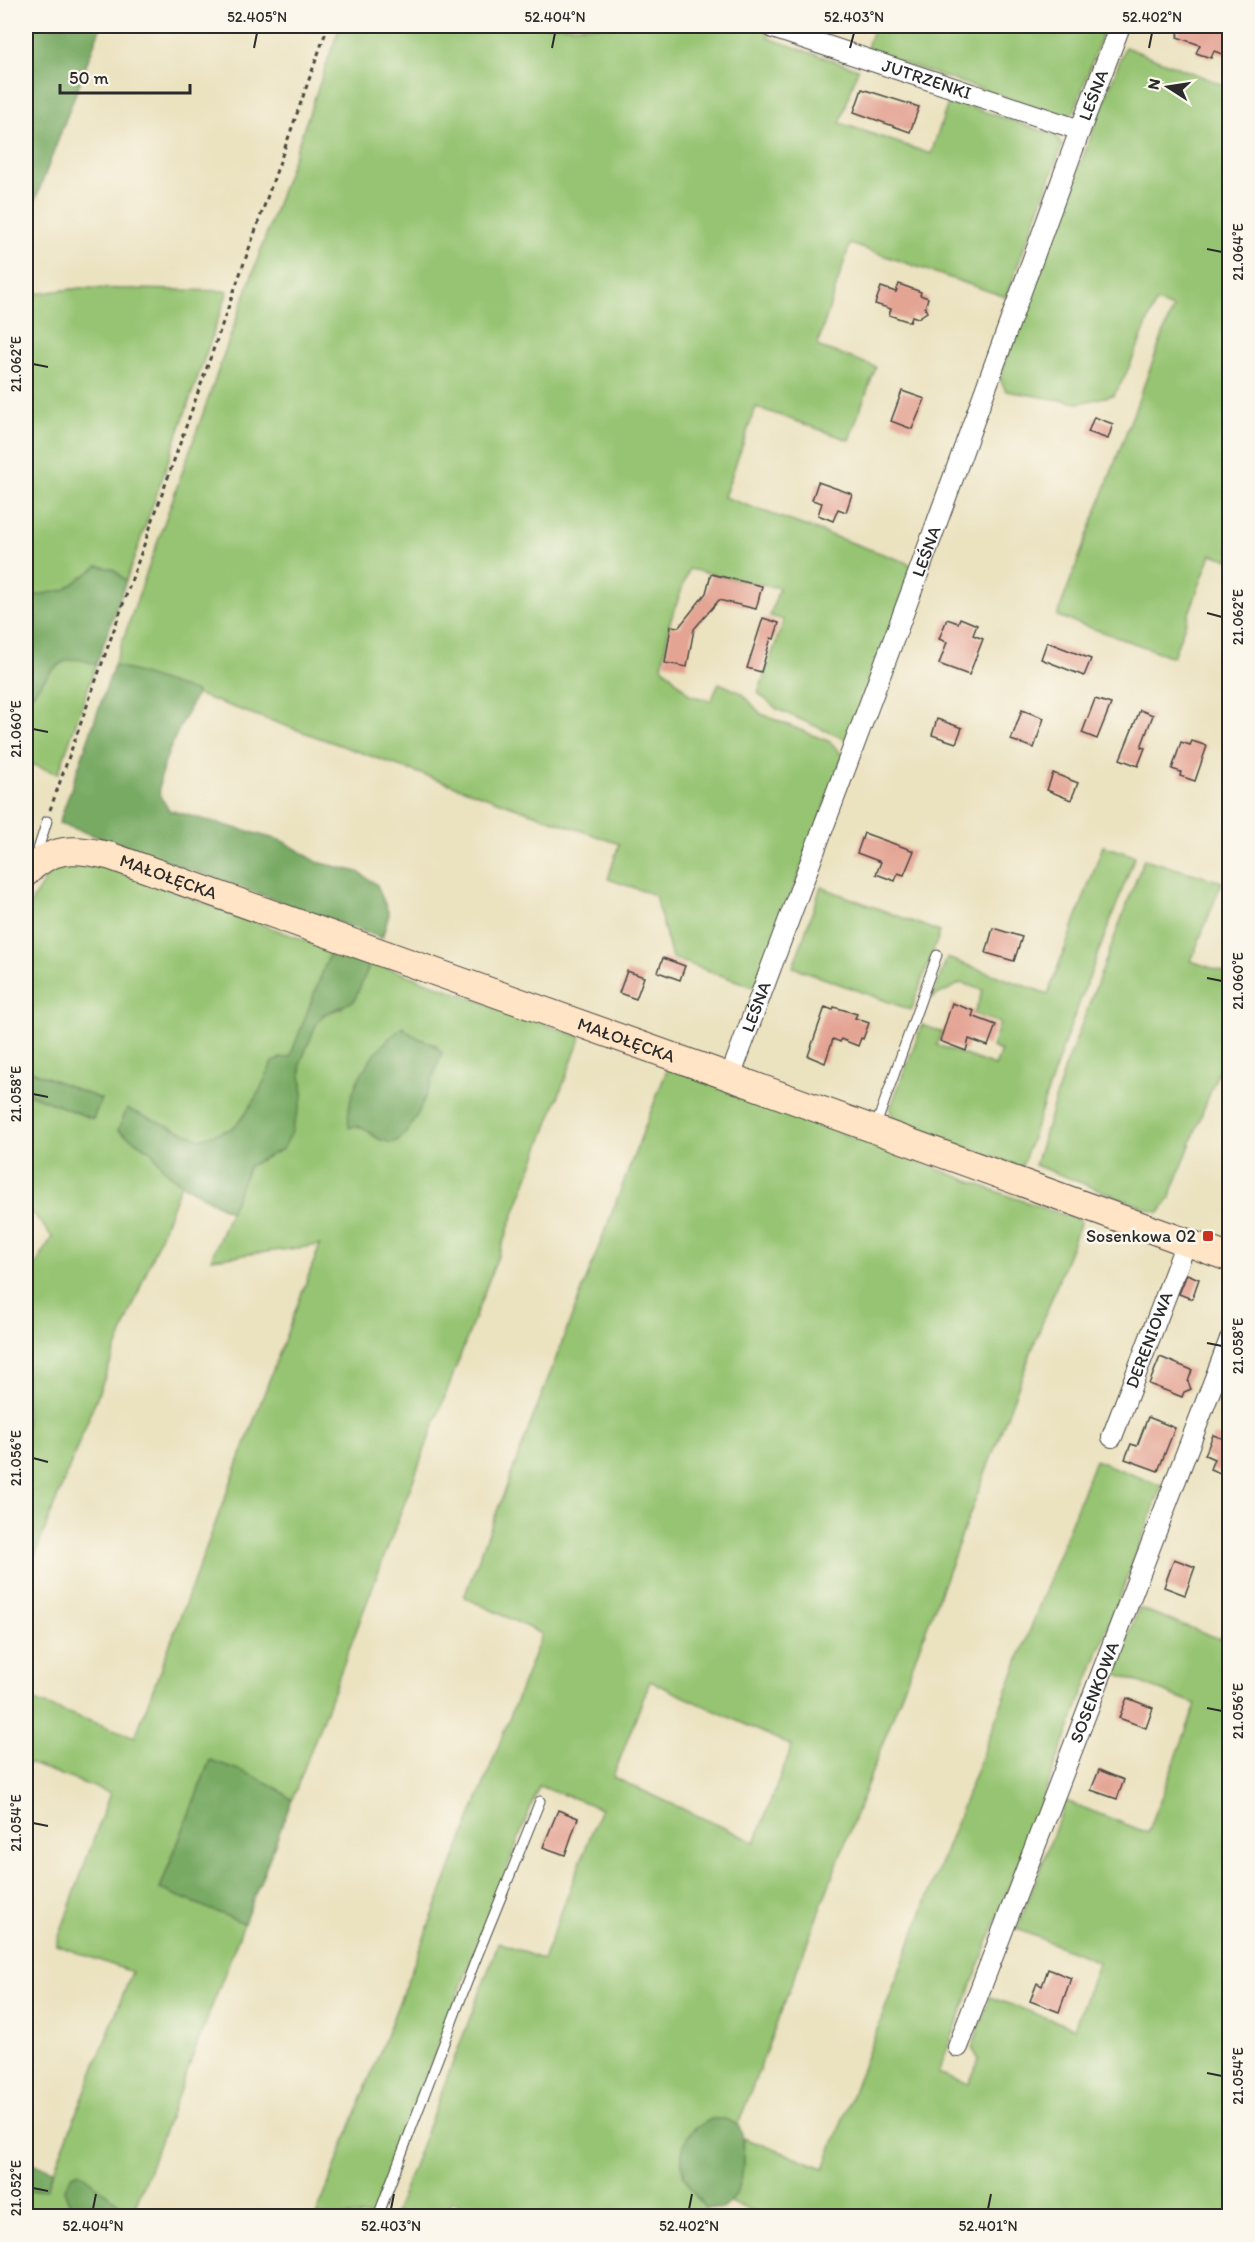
<svg xmlns="http://www.w3.org/2000/svg" width="1255" height="2242" viewBox="0 0 1255 2242" font-family="Itim,sans-serif">
<style>
.green{fill:#96c472;stroke:#60784e;stroke-width:1.5;fill-rule:evenodd}
.forest{fill:#78aa64;stroke:#526a48;stroke-width:1.5}
.building{fill:#e4a494}
.lines{fill:none;stroke-linecap:round;stroke-linejoin:round}
.lane-casing{stroke:#484641;stroke-width:11}
.street-casing{stroke:#484641;stroke-width:22}
.secondary-casing{stroke:#484641;stroke-width:29}
.path{stroke:#484641;stroke-width:3;stroke-dasharray:4.5 4.5;stroke-linecap:butt}
.lane{stroke:#fff;stroke-width:9}
.street{stroke:#fff;stroke-width:20}
.secondary{stroke:#ffe4c6;stroke-width:27}
.ticks{fill:none;stroke:#2b2b2b;stroke-width:2}
.poi-dot{fill:#c8321e;stroke:#fbf7ec;stroke-width:2}
.labels{text-anchor:middle;dominant-baseline:central;stroke-width:5;stroke-linejoin:round;paint-order:stroke}
.street-label{font-size:18px;fill:#2b2b2b;stroke:#fbf7ec}
.poi-label{font-size:18px;fill:#2b2b2b;stroke:#fbf7ec;text-anchor:end}
.neatline{fill:none;stroke:#2b2b2b;stroke-width:2}
.ticks-label{font-size:15px;text-anchor:middle;fill:#2b2b2b}
</style>
<rect width="100%" height="100%" fill="#fbf7ec"/>
<filter id="ink" filterUnits="userSpaceOnUse"><feTurbulence type="fractalNoise" baseFrequency=".0167" numOctaves="2"/><feDisplacementMap in="SourceGraphic" scale="12" xChannelSelector="R" yChannelSelector="G"/><feConvolveMatrix kernelMatrix="1 2 1 2 8 2 1 2 1" color-interpolation-filters="sRGB"/></filter>
<filter id="wash" filterUnits="userSpaceOnUse"><feTurbulence type="fractalNoise" baseFrequency=".008" numOctaves="4" result="noise"/><feDisplacementMap in="SourceGraphic" scale="24" xChannelSelector="R" yChannelSelector="G"/><feGaussianBlur stdDeviation="1.35" result="paint"/><feColorMatrix in="noise" values="0 0 0 0 0 0 0 0 0 0 0 0 0 0 0 0 0 1.4 0 .05"/><feComposite in="paint" operator="in"/></filter>
<g filter="url(#wash)">
<rect width="100%" height="100%" fill="#ebe2c0"/>
<g class="green">
<polygon points="340,26 773,26 768,38 858,69 840,123 931,154 949,100 1056,135 1062,146 1006,297 850,244 817,346 876,367 849,440 756,407 724,497 908,563 912,568 851,742 777,709 758,693 784,620 770,616 779,588 689,569 670,622 662,666 690,695 711,701 719,683 742,693 761,714 830,742 843,756 757,988 672,958 655,895 608,879 619,844 114,665"/>
<polygon points="874,26 1105,26 1074,112 1065,117 866,51"/>
<path d="M1125,47L1229,87V155L1226,165L1230,167L1229,560L1211,554L1173,657L1057,616L1173,308L1156,302C1142,334 1132,367 1114,395L1079,403L1006,391L999,377Z"/>
<polygon points="80,288 228,291 126,581 113,569 98,566 64,590 26,597 26,295"/>
<polygon points="69,659 84,659 96,665 58,774 26,762 26,700 48,673"/>
<polygon points="1103,846 1135,856 1066,1038 1022,1167 894,1121 890,1109 922,1025 942,1032 937,1045 995,1066 1001,1051 992,1047 1000,1023 974,1014 983,990 961,983 932,998 947,958 1048,994"/>
<polygon points="1144,859 1222,882 1191,961 1230,974 1229,1043 1169,1200 1159,1213 1035,1165 1064,1071"/>
<path d="M69,861L93,862L331,950L290,1058L272,1063C263,1084 253,1116 232,1128C223,1134 210,1136 200,1139L127,1110L118,1130L152,1152L163,1168L181,1184L26,1577V1282L52,1237L34,1214H26V1093L93,1119L101,1099L26,1069V918L33,899L53,867Z"/>
<polygon points="821,887 940,932 911,1010 793,967"/>
<path d="M371,962L581,1037L292,1800L279,1789L210,1760L160,1888L244,1923L132,2214L138,2216H131V2214L76,2211L85,2216H26V2192L47,2188L132,1972L56,1945L110,1793L26,1762V1698L135,1737L320,1245L211,1259L249,1166L262,1158L303,1096L300,1064L316,1025L324,1014L342,1008ZM408,1034L437,1045L377,1138L366,1128L354,1126L372,1059L389,1038Z"/>
<path d="M668,1067L1006,1195L1081,1221L738,2125L725,2119L695,2128L688,2135L684,2146L682,2159L683,2176L693,2189L695,2197L706,2208L702,2216H485L451,2201L444,2216H394L499,1942L543,1960L601,1808L539,1786L372,2216H316L542,1634L464,1597ZM650,1681L792,1746L755,1842L613,1777Z"/>
<path d="M1095,1460L1162,1486L938,2073L969,2084L979,2060L972,2048L990,1997L1074,2028L1099,1962L1017,1929L1066,1801L1148,1833L1196,1704L1115,1673L1139,1608L1220,1639L1229,1617V2216H767L729,2202C746,2177 742,2166 744,2138L824,2168Z"/>
</g>
<g class="forest">
<polygon points="26,26 101,26 26,225"/>
<path d="M98,566L113,569L126,581L96,665C56,645 49,681 26,700V597L64,590Z"/>
<path d="M114,665L197,692C187,714 154,772 160,794C161,799 166,805 169,810L283,841L317,862L358,872L377,885L389,914L382,938L59,823Z"/>
<polygon points="331,950 371,962 354,1001 324,1014 316,1025 300,1064 303,1096 291,1134 283,1149 249,1166 230,1212 181,1184 163,1168 152,1152 118,1130 127,1109 200,1139 233,1128 246,1113 260,1090 272,1063 280,1058 290,1057"/>
<path d="M403,1027C413,1040 432,1039 442,1053C434,1073 415,1136 394,1142C389,1143 385,1141 381,1140C368,1135 365,1122 349,1128C344,1088 373,1050 403,1027Z"/>
<polygon points="26,1069 101,1099 93,1119 26,1093"/>
<path d="M210,1760C239,1770 268,1779 292,1800L244,1923L160,1889Z"/>
<path d="M711,2119H725L738,2125C745,2140 743,2141 743,2157C743,2181 741,2192 722,2209L706,2208C688,2189 673,2161 688,2136C693,2128 703,2124 711,2119Z"/>
<polygon points="26,2163 53,2170 47,2188 26,2192"/>
<path d="M79,2172L132,2214L131,2216C101,2217 75,2225 64,2190L72,2175Z"/>
</g>
<g id="blocks">
<g class="building">
<polygon points="1181,26 1230,26 1230,57 1214,51 1211,58 1196,53 1200,45 1177,37"/>
<polygon points="862,89 919,107 910,132 854,112"/>
<polygon points="899,284 921,292 920,295 928,298 925,308 927,312 918,318 912,316 910,322 889,315 891,309 875,304 881,287 896,292"/>
<polygon points="902,391 925,399 912,429 891,421"/>
<polygon points="1094,417 1113,424 1108,439 1088,432"/>
<polygon points="818,482 852,494 846,512 838,509 833,521 818,515 822,503 812,500"/>
<polygon points="711,574 762,586 756,609 719,600 694,629 687,667 665,663 671,626 679,627 706,593"/>
<polygon points="763,618 779,623 774,639 771,638 761,672 747,668"/>
<polygon points="960,618 977,625 973,635 983,639 969,675 939,664 947,642 939,639 947,619 958,623"/>
<polygon points="1047,642 1091,659 1084,676 1041,659"/>
<polygon points="1095,699 1111,704 1097,739 1082,733"/>
<polygon points="1022,710 1044,718 1034,748 1011,740"/>
<polygon points="1140,710 1153,715 1141,747 1145,748 1138,766 1120,759"/>
<polygon points="937,719 962,728 956,743 932,735"/>
<polygon points="1192,741 1207,746 1195,781 1180,776 1181,772 1172,769 1181,742 1190,745"/>
<polygon points="1053,773 1078,783 1071,800 1047,790"/>
<polygon points="864,833 914,851 904,875 898,873 895,881 876,874 881,862 857,853"/>
<polygon points="993,928 1022,937 1014,961 986,953"/>
<polygon points="663,958 685,966 680,980 658,972"/>
<polygon points="627,971 644,977 636,999 619,993"/>
<polygon points="952,1003 974,1011 972,1016 996,1025 988,1046 969,1039 966,1051 940,1041"/>
<polygon points="825,1007 833,1010 834,1007 857,1014 855,1018 869,1023 863,1039 861,1038 858,1046 841,1039 840,1042 833,1039 825,1063 808,1056"/>
<polygon points="1187,1274 1199,1279 1192,1299 1179,1294"/>
<polygon points="1160,1357 1192,1370 1188,1382 1191,1389 1184,1392 1182,1397 1149,1384"/>
<polygon points="1148,1417 1175,1428 1158,1471 1125,1459 1131,1444 1137,1446"/>
<polygon points="1213,1435 1230,1441 1230,1477 1210,1469 1214,1459 1205,1455"/>
<polygon points="1174,1559 1195,1567 1185,1595 1164,1587"/>
<polygon points="1127,1698 1153,1708 1146,1728 1119,1718"/>
<polygon points="1099,1770 1124,1780 1117,1799 1091,1790"/>
<polygon points="558,1810 578,1818 565,1855 543,1847"/>
<polygon points="1048,1969 1071,1978 1059,2012 1030,2001 1037,1983 1042,1986"/>
</g>
</g>
</g>
<g filter="url(#ink)">
<use href="#blocks" fill-opacity="0" stroke="#484641" stroke-width="1.5"/>
<g class="lines">
<defs>
<g id="lane">
<polyline points="35,859 47,821"/>
<polyline points="875,1128 937,955"/>
<polyline points="378,2216 474,1964 540,1801"/>
</g>
<g id="street">
<path id="s1" d="M773,28L1080,130"/>
<path id="s2" d="M730,1077L921,566L1080,130L1120,26"/>
<path id="s3" d="M1112,1437L1186,1243"/>
<path id="s4" d="M958,2047L1230,1339"/>
</g>
<g id="secondary">
<path id="s5" d="M26,873C52,846 75,848 110,856L730,1077L1230,1258"/>
</g>
</defs>
<use href="#lane" class="lane-casing"/>
<use href="#street" class="street-casing"/>
<use href="#secondary" class="secondary-casing"/>
<polyline class="path" points="50,810 328,26"/>
<use href="#lane" class="lane"/>
<use href="#street" class="street"/>
<use href="#secondary" class="secondary"/>
</g>
</g>
<path class="ticks" d="M254,48L257,33M552,48L555,33M850,48L854,33M1149,48L1152,33M1207,249L1222,252M33,364L48,367M1207,613L1222,617M33,729L48,732M1207,978L1222,981M33,1094L48,1097M1207,1343L1222,1346M33,1458L48,1462M1207,1708L1222,1711M33,1823L48,1826M1207,2073L1222,2076M33,2188L48,2191M93,2209L96,2194M391,2209L394,2194M689,2209L692,2194M988,2209L991,2194"/>
<rect class="poi-dot" x="1202" y="1230" width="12" height="12" rx="3"/>
<g class="labels">
<g class="street-label">
<text stroke="none"><textPath href="#s1" startOffset="162">JUTRZENKI</textPath></text>
<text stroke="none"><textPath href="#s2" startOffset="1047">LEŚNA</textPath></text>
<text stroke="none"><textPath href="#s2" startOffset="561">LEŚNA</textPath></text>
<text stroke="none"><textPath href="#s5" startOffset="153">MAŁOŁĘCKA</textPath></text>
<text stroke="none"><textPath href="#s2" startOffset="75">LEŚNA</textPath></text>
<text stroke="none"><textPath href="#s5" startOffset="639">MAŁOŁĘCKA</textPath></text>
<text stroke="none"><textPath href="#s3" startOffset="104">DERENIOWA</textPath></text>
<text stroke="none"><textPath href="#s4" startOffset="380">SOSENKOWA</textPath></text>
</g>
<g class="poi-label">
<text x="1196" y="1236">Sosenkowa 02</text>
</g>
</g>
<rect width="1255" height="2242" fill="none" stroke="#fbf7ec" stroke-width="66"/>
<g transform="translate(1168 87) rotate(282)" stroke="#fbf7ec" stroke-width="4.5" paint-order="stroke">
<path d="M0-4.5L10 22L0 15L-10 22Z" fill="#2b2b2b"/>
<text y="-9" font-size="16" font-weight="bold" text-anchor="middle" fill="#2b2b2b">N</text>
</g>
<path d="M60 84v9h130v-9" fill="none" stroke="#2b2b2b" stroke-width="3"/>
<text x="69" y="84" font-size="18" fill="#2b2b2b" stroke="#fbf7ec" stroke-width="4.5" paint-order="stroke">50 m</text>
<rect x="33" y="33" width="1189" height="2176" class="neatline"/>
<g class="ticks-label">
<text x="257" y="22">52.405°N</text>
<text x="555" y="22">52.404°N</text>
<text x="854" y="22">52.403°N</text>
<text x="1152" y="22">52.402°N</text>
<text transform="translate(1238 252) rotate(-90)" y="5">21.064°E</text>
<text transform="translate(16 364) rotate(-90)" y="5">21.062°E</text>
<text transform="translate(1238 617) rotate(-90)" y="5">21.062°E</text>
<text transform="translate(16 729) rotate(-90)" y="5">21.060°E</text>
<text transform="translate(1238 981) rotate(-90)" y="5">21.060°E</text>
<text transform="translate(16 1094) rotate(-90)" y="5">21.058°E</text>
<text transform="translate(1238 1346) rotate(-90)" y="5">21.058°E</text>
<text transform="translate(16 1458) rotate(-90)" y="5">21.056°E</text>
<text transform="translate(1238 1711) rotate(-90)" y="5">21.056°E</text>
<text transform="translate(16 1823) rotate(-90)" y="5">21.054°E</text>
<text transform="translate(1238 2076) rotate(-90)" y="5">21.054°E</text>
<text transform="translate(16 2188) rotate(-90)" y="5">21.052°E</text>
<text x="93" y="2231">52.404°N</text>
<text x="391" y="2231">52.403°N</text>
<text x="689" y="2231">52.402°N</text>
<text x="988" y="2231">52.401°N</text>
</g>
</svg>
